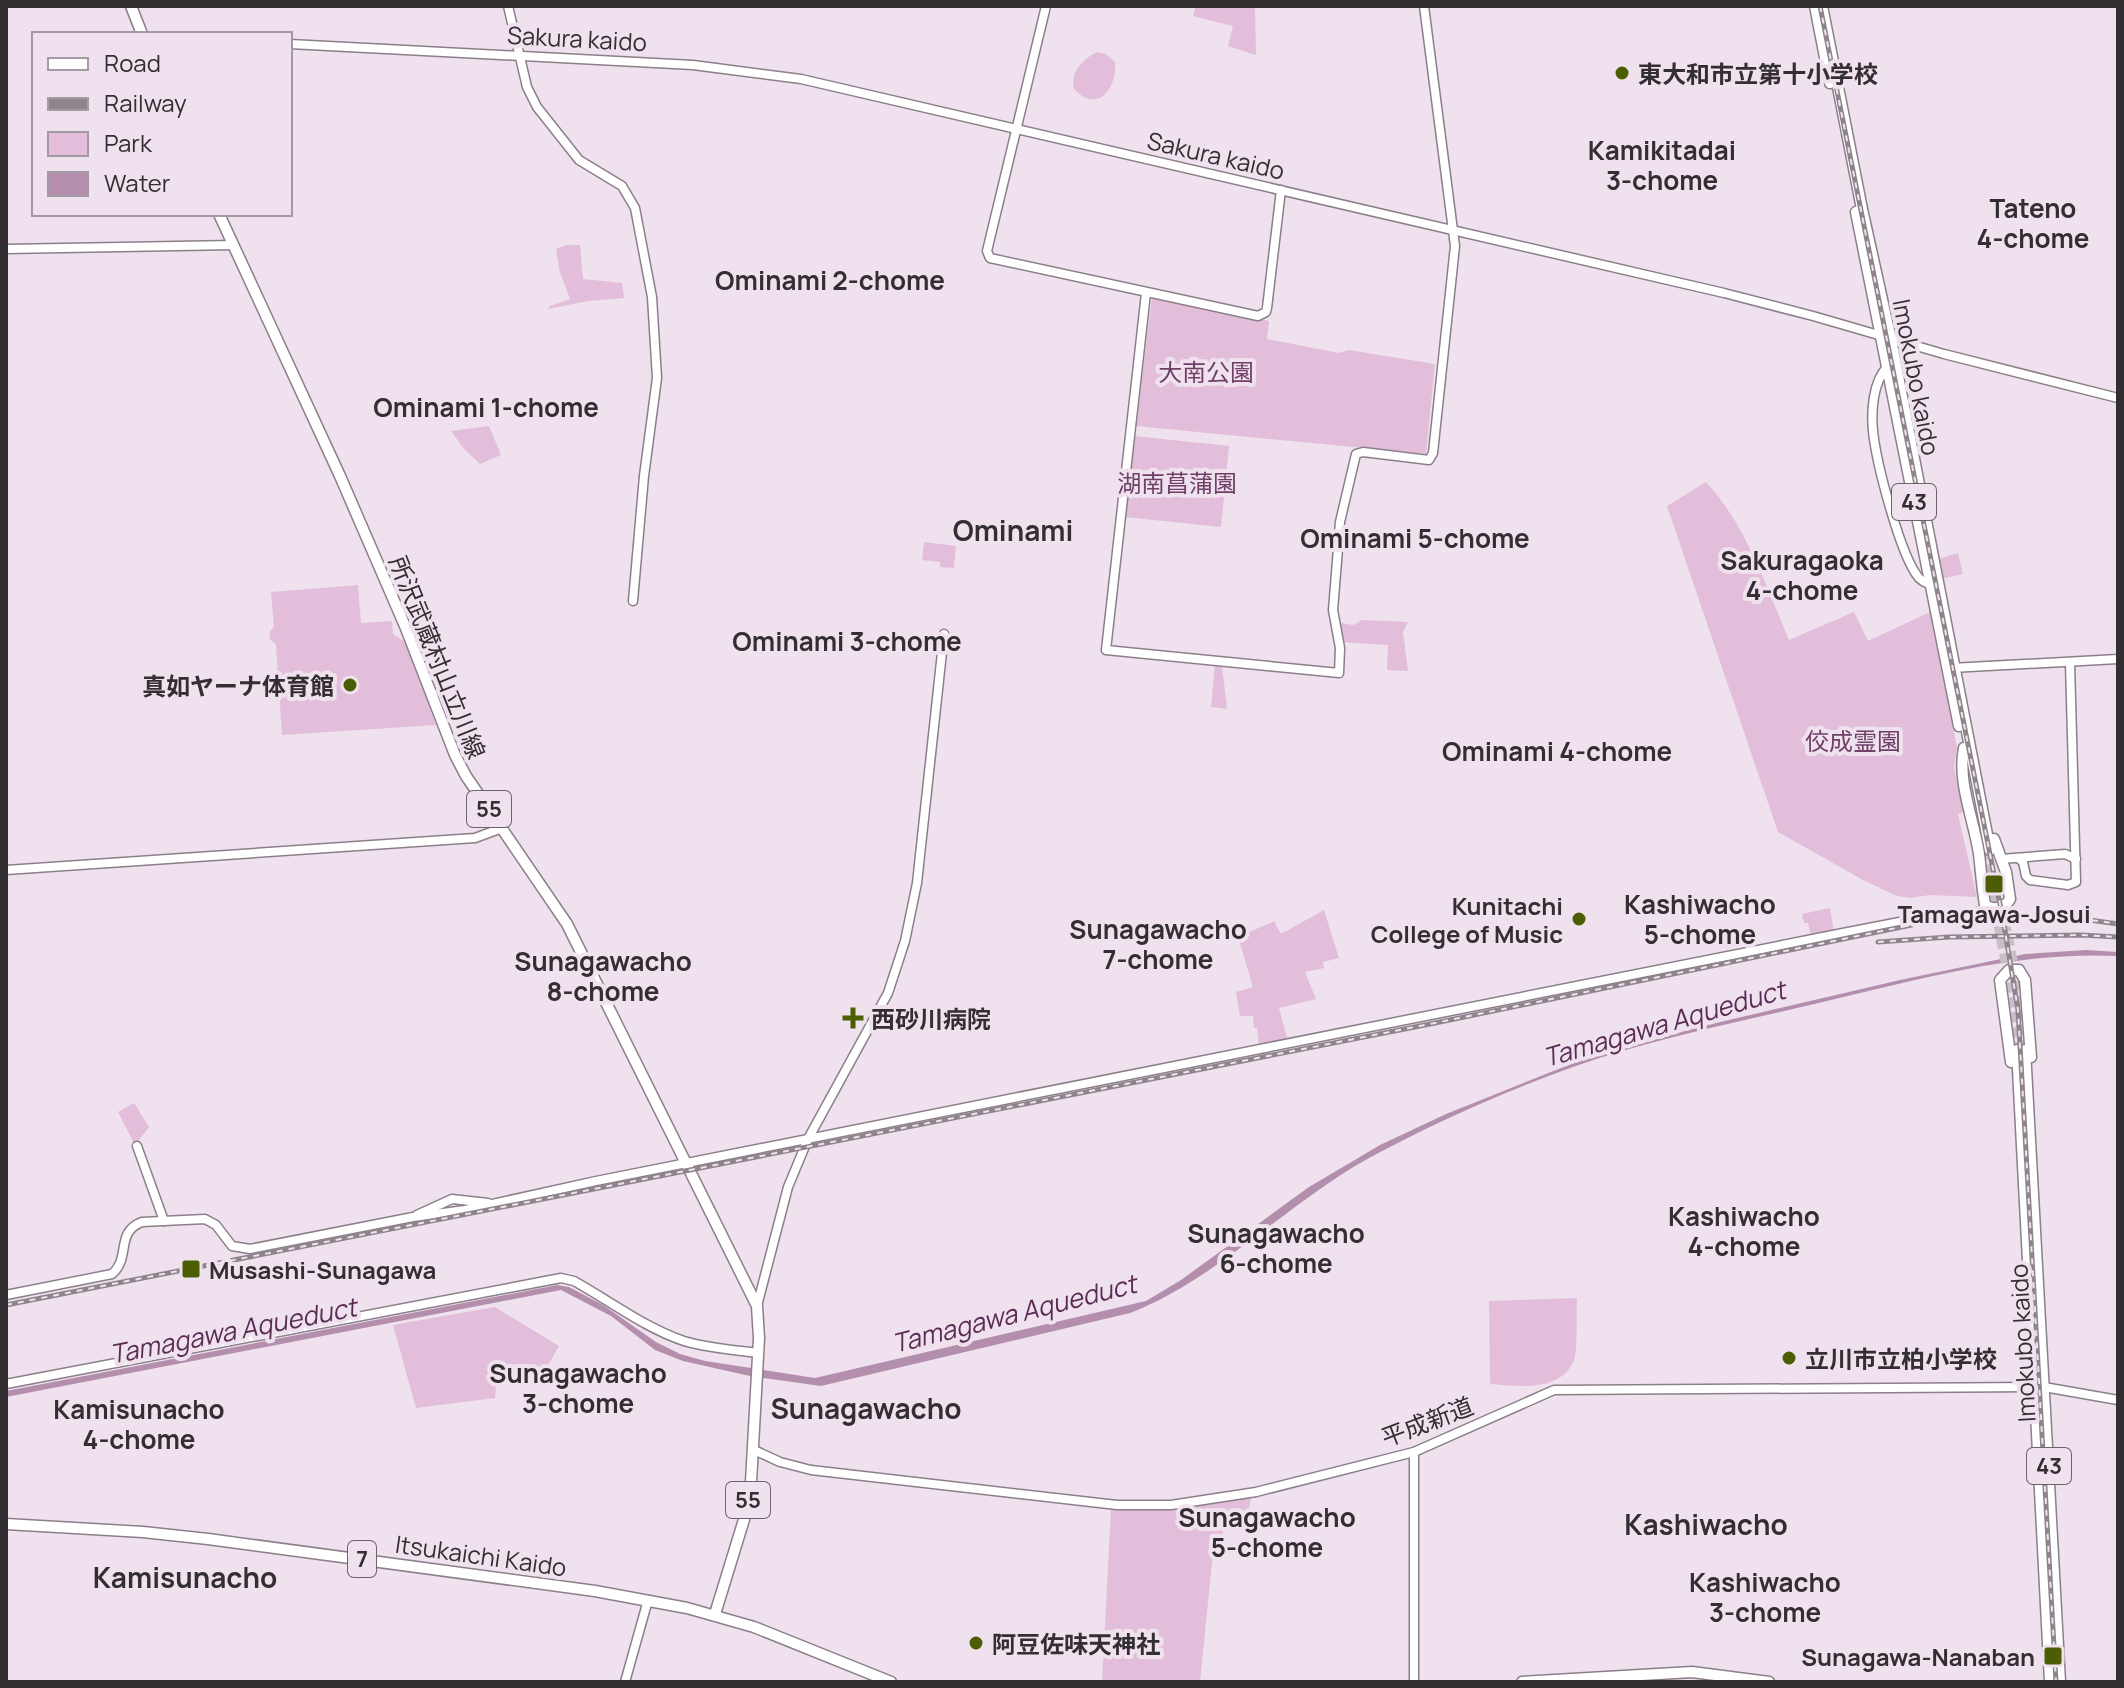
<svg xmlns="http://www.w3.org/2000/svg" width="2124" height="1688" viewBox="0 0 2124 1688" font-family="Manrope,'Noto Sans JP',sans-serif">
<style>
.green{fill:#e2bedb}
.water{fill:#b38fad}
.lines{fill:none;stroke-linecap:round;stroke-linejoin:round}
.major-tunnel{stroke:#c9bdc8;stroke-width:10;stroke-dasharray:10 5;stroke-linecap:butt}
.minor-casing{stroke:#8b7f89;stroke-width:11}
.major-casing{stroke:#8b7f89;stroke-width:13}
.minor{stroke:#fff;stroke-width:8}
.major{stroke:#fff;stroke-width:10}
.rail-casing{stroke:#8e848c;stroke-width:5}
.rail{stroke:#efe1ed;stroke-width:2;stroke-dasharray:6;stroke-linecap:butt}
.poi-dot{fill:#4c5e03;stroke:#efe1ed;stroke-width:3}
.labels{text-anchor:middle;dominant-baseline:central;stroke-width:8;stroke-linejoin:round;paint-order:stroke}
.shield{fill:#efe1ed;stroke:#6b646a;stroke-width:2}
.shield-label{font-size:22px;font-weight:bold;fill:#332e32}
.street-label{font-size:24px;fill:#332e32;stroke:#efe1ed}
.poi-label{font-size:24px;font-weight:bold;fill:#332e32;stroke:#efe1ed;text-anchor:start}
.park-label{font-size:24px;fill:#704069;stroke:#efe1ed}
.neighbourhood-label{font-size:26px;font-weight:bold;fill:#332e32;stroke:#efe1ed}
.water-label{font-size:26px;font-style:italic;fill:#5a2c54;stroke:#efe1ed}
.quarter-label{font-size:28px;font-weight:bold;fill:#332e32;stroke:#efe1ed}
</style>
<rect width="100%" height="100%" fill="#efe1ed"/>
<g class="green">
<polygon points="1196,6 1255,6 1256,55 1228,46 1233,26 1193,16"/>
<path d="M1097,52L1106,54L1115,62C1117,88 1098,115 1074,89C1070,72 1083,59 1097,52Z"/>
<polygon points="567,245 580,245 583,279 622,283 624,298 588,301 548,309 550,306 570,299 559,269 556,249"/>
<polygon points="1152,298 1269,321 1267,339 1339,353 1349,350 1435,364 1426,454 1136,426"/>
<polygon points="489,426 501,455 480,464 464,449 451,431"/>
<polygon points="1134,436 1229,446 1221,527 1125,517"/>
<path d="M1706,482C1746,525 1766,586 1789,640L1854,612L1868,641L1930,612L1957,748L1954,767L1963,812L1958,814L1977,897L1930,895L1911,898L1897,896L1863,880L1778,832L1667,506Z"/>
<polygon points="924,542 956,546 954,568 940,567 940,562 922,560"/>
<polygon points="1958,553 1963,574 1941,579 1938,559"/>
<polygon points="358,585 361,623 392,621 393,634 407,643 436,725 282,735 276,645 270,639 270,631 274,627 271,592"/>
<polygon points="1362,620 1408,622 1403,632 1408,671 1387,670 1388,645 1342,642 1336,622 1353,625"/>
<polygon points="1215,665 1222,666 1227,709 1211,707"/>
<polygon points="1830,908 1834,933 1811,937 1808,923 1804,923 1802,914"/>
<polygon points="1324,910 1339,958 1323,962 1324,968 1305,972 1316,999 1279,1008 1288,1041 1259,1048 1257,1028 1254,1028 1253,1016 1240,1016 1236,992 1253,987 1238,937 1274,921 1281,934"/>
<polygon points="134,1103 149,1127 135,1145 118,1112"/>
<path d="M1577,1298C1576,1312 1578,1349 1574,1360C1561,1393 1516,1386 1490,1384L1489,1301Z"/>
<polygon points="495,1307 559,1346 537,1384 498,1360 495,1398 416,1408 393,1325"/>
<path d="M1251,1497L1246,1529L1224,1526L1220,1553H1213L1200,1682H1102L1111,1508C1159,1510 1204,1505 1251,1497Z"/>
</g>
<path class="water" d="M2086,950L2118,952V956C2022,951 1925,978 1831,1000C1745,1021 1657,1037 1573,1067C1503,1092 1434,1123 1369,1158C1288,1203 1214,1281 1130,1313L821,1386L750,1376L683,1361L655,1350L611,1316L561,1290L6,1397V1391L557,1285L569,1287L603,1305L656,1342L680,1354L705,1361L815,1378L1146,1301L1181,1280L1309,1187L1380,1145L1446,1114L1571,1064L1699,1027L1900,980L2025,954Z"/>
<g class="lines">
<g class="major-tunnel">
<polyline points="1984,850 2007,969 2017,1050"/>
<polyline points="2002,907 2014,968 2025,1050"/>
</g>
<defs>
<g id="minor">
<polyline points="508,6 527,87 537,107 579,160 622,186 635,208 652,297 657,378 644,476 633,601"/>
<polyline points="1046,6 987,251 990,258 1258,316 1266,312 1267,308 1281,190"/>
<polyline points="290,44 693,65 801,79 1724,293 1813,316 1944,354 2118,398"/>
<polyline points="6,249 234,245"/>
<polyline points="1146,293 1106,650 1339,673 1340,648 1333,610 1337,561 1340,522 1356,454 1363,452 1429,460 1433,453 1455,246 1424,6"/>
<path d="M1887,367C1873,382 1871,411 1873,431C1876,461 1900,556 1919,578C1921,580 1926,583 1929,584"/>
<polyline points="1951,668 2118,659"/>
<polyline points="2018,858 2023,862 2026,876 2030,880 2068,885 2076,882 2070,663"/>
<polyline points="2001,859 2065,854 2076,859"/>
<polyline points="6,870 475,838 502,828"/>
<polyline points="137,1146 164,1221"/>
<polyline points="417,1215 452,1199 488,1203"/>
<path d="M6,1295L112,1274C131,1258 115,1232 142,1222L205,1219L216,1225L232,1246L250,1249L413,1217L465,1210L596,1181L1838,934L1915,919L1980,912L1985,910V905"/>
<polyline points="757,1306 788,1187 808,1139 888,993 905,941 917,883 944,634"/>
<path d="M6,1384L561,1278L574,1281C610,1301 645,1328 684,1341C707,1348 734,1350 758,1353"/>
<polyline points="754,1450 780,1462 811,1470 1117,1505 1171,1505 1256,1492 1414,1452 1554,1390 2044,1387 2118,1400"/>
<polyline points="1414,1452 1414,1682"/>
<polyline points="625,1682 648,1600"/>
</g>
<g id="major">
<polyline points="131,6 142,34"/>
<polyline points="1815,6 1830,83"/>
<polyline points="1822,6 1862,209 1891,340 1990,850"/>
<polyline points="1856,212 1959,726"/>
<polyline points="219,214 340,476 405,626 455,755 466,776 567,924 757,1306 759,1338 751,1482 746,1513 715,1614"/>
<path d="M1964,748C1957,782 1974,820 1979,854C1981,871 1982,887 1985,905C1993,911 2005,908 2010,899L2006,872L1994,839"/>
<polyline points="2017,1050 2050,1682"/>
<polyline points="2025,1050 2060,1682"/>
<polyline points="2011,1062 2000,980 2009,970 2019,970 2025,980 2031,1057"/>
<polyline points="6,1524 143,1532 208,1539 595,1591 687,1608 754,1627 891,1682"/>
<polyline points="1522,1682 1692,1672 1769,1682"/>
</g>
</defs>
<use href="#minor" class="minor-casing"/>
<use href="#major" class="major-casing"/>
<use href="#minor" class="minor"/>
<use href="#major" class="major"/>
<defs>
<g id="rail">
<polyline points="1820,6 2003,919 2018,1010 2056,1682"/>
<polyline points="1878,942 1949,937 2081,935 2118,937"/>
<path d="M6,1305L1435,1023L1921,923C1986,915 2053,913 2118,924"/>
</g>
</defs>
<use href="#rail" class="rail-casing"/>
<use href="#rail" class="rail"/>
</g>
<g class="poi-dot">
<circle cx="1622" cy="73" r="8"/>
<circle cx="350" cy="685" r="8"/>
<rect x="1984" y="874" width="20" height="20" rx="4"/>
<circle cx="1579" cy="919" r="8"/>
<path d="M849 1006h8v8h8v8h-8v8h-8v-8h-8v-8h8z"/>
<rect x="181" y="1259" width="20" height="20" rx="4"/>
<circle cx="1789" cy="1358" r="8"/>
<circle cx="976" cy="1643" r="8"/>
<rect x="2043" y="1646" width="20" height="20" rx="4"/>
</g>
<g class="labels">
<g class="shield">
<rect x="1892" y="484" width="44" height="36" rx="6"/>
<rect x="467" y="791" width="44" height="36" rx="6"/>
<rect x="2027" y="1448" width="44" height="36" rx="6"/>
<rect x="726" y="1482" width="44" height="36" rx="6"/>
<rect x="348" y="1541" width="28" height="36" rx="6"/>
</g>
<g class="shield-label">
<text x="1914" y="502">43</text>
<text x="489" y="809">55</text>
<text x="2049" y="1466">43</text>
<text x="748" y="1500">55</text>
<text x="362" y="1559">7</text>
</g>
<g class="street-label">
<text transform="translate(577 38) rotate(3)">Sakura kaido</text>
<text transform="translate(1216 155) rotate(13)">Sakura kaido</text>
<text transform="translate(1917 377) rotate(79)">Imokubo kaido</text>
<text transform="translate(438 657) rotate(68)">所沢武蔵村山立川線</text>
<text transform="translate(2022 1343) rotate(-93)">Imokubo kaido</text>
<text transform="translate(1427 1421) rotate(-21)">平成新道</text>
<text transform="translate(481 1555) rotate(8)">Itsukaichi Kaido</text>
</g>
<g class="poi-label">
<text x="1638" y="73">東大和市立第十小学校</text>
<text x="334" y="685" text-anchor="end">真如ヤーナ体育館</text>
<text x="1563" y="905" text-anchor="end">Kunitachi<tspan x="1563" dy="28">College of Music</tspan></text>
<text x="1994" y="913" text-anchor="middle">Tamagawa-Josui</text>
<text x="871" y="1018">西砂川病院</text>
<text x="209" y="1269">Musashi-Sunagawa</text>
<text x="1805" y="1358">立川市立柏小学校</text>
<text x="992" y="1643">阿豆佐味天神社</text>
<text x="2035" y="1656" text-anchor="end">Sunagawa-Nanaban</text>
</g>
<g class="park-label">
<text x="1206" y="371">大南公園</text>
<text x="1177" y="482">湖南菖蒲園</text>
<text x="1853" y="740">佼成霊園</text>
</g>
<g class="neighbourhood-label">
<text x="1662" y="150">Kamikitadai<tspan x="1662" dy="30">3-chome</tspan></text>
<text x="2033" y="208">Tateno<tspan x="2033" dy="30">4-chome</tspan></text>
<text x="830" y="280">Ominami 2-chome</text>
<text x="486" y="407">Ominami 1-chome</text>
<text x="1415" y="538">Ominami 5-chome</text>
<text x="1802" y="560">Sakuragaoka<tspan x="1802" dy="30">4-chome</tspan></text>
<text x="847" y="641">Ominami 3-chome</text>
<text x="1557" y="751">Ominami 4-chome</text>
<text x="1700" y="904">Kashiwacho<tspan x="1700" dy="30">5-chome</tspan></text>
<text x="1158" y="929">Sunagawacho<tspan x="1158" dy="30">7-chome</tspan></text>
<text x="603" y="961">Sunagawacho<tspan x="603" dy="30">8-chome</tspan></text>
<text x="1744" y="1216">Kashiwacho<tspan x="1744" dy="30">4-chome</tspan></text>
<text x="1276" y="1233">Sunagawacho<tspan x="1276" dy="30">6-chome</tspan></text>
<text x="578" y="1373">Sunagawacho<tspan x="578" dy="30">3-chome</tspan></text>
<text x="139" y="1409">Kamisunacho<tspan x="139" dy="30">4-chome</tspan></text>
<text x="1267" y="1517">Sunagawacho<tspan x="1267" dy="30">5-chome</tspan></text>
<text x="1765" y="1582">Kashiwacho<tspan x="1765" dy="30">3-chome</tspan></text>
</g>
<g class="water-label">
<text transform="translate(1664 1023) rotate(-16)">Tamagawa Aqueduct</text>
<text transform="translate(1014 1313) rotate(-14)">Tamagawa Aqueduct</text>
<text transform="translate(233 1330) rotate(-11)">Tamagawa Aqueduct</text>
</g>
<g class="quarter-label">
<text x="1013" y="530">Ominami</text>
<text x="866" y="1408">Sunagawacho</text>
<text x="1706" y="1524">Kashiwacho</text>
<text x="185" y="1577">Kamisunacho</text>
</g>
</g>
<rect width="2124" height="1688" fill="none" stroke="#332e32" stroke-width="16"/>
<rect x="32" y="32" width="260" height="184" fill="#efe1ed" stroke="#a499a2" stroke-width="2"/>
<rect x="48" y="58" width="40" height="12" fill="#ffffff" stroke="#a499a2" stroke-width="2"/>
<text x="104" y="72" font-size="24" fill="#332e32">Road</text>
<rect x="48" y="98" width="40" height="12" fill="#8e848c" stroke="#a499a2" stroke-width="2"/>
<text x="104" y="112" font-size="24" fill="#332e32">Railway</text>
<rect x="48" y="132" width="40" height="24" fill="#e2bedb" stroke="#a499a2" stroke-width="2"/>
<text x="104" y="152" font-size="24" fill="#332e32">Park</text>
<rect x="48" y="172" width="40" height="24" fill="#b38fad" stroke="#a499a2" stroke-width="2"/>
<text x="104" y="192" font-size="24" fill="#332e32">Water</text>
</svg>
